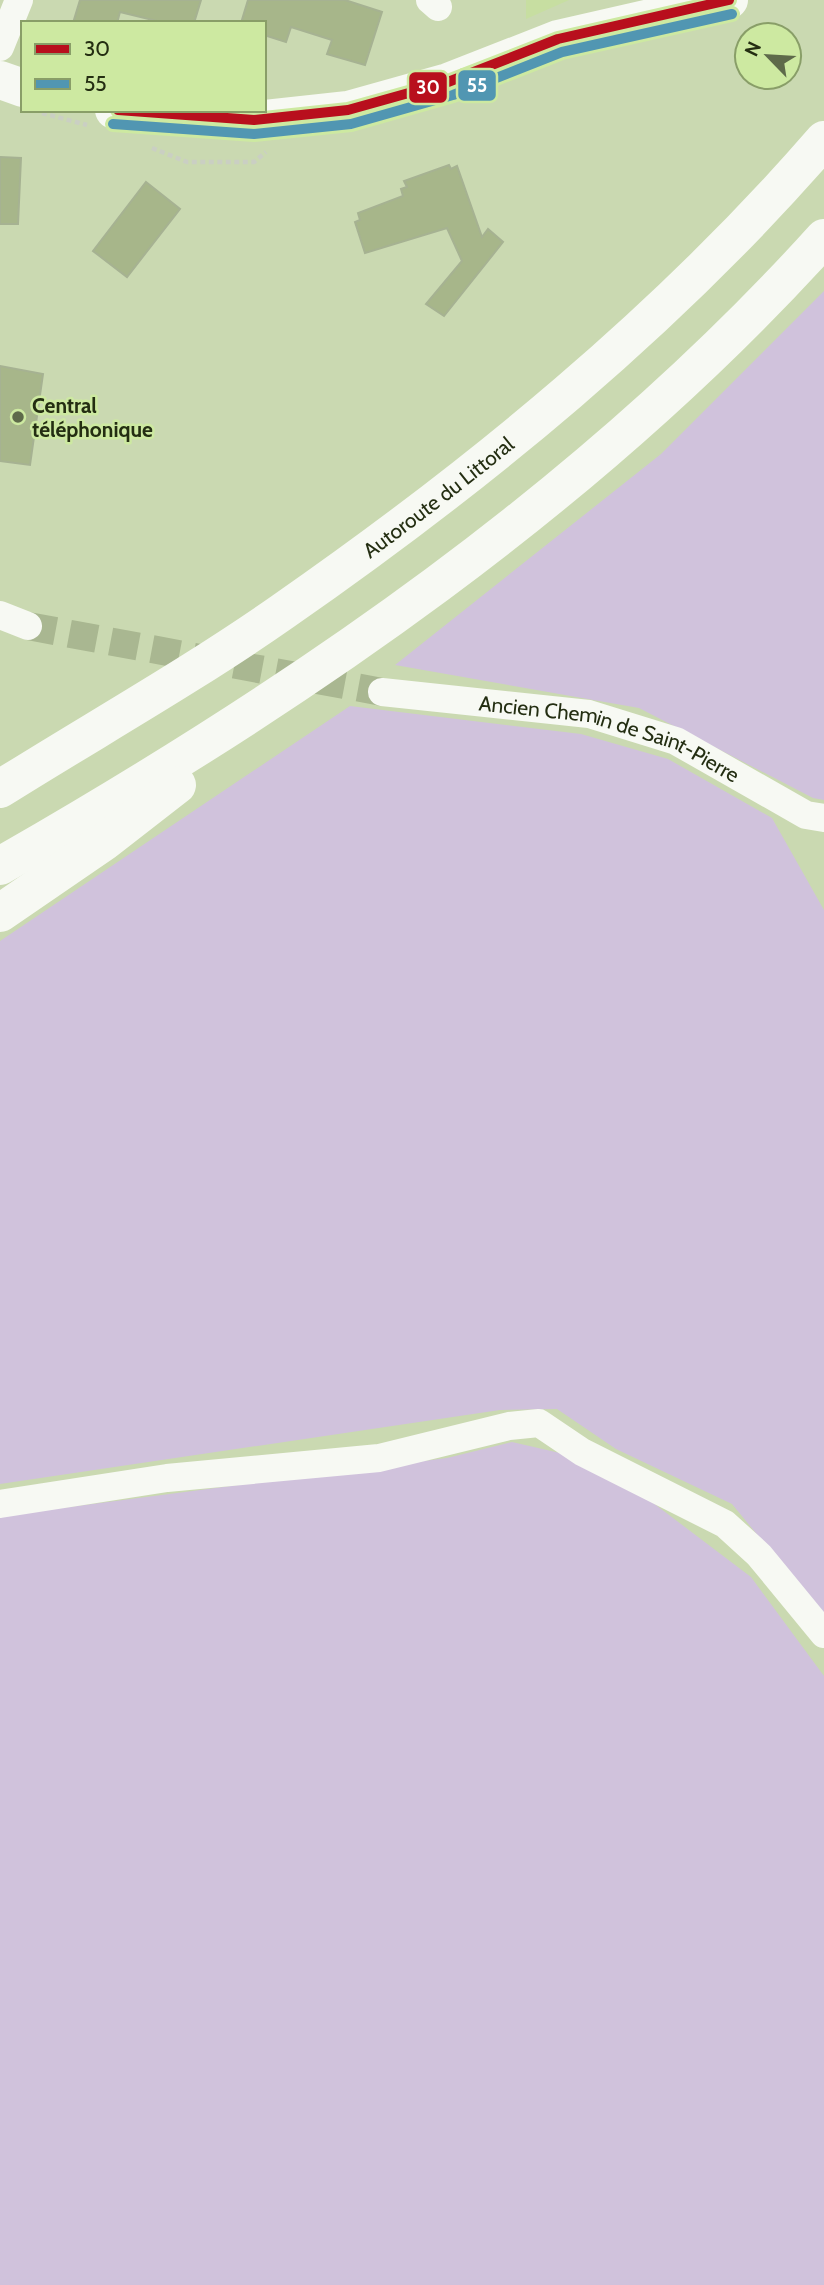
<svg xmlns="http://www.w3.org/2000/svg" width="824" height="2285" viewBox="0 0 824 2285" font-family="Cabin,sans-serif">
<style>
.built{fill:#c7dea1}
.green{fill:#d0c2dc}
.building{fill:#a7b68a;stroke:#a6b292;stroke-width:2}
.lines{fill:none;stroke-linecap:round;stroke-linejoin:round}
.minor-tunnel{stroke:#a9b791;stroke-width:28;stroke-dasharray:28 14;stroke-linecap:butt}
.path{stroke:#cacfc3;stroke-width:4.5;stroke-dasharray:5 3.5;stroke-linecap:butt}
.minor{stroke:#f7f9f3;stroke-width:28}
.secondary{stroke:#f7f9f3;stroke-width:38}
.motorway{stroke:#f7f9f3;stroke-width:38}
.bus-1-casing{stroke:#cde9a1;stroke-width:16}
.bus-2-casing{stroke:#cde9a1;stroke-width:16}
.bus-1{stroke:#b80f1d;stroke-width:10}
.bus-2{stroke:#5196b2;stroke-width:10}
.poi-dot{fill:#5e6a4a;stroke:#cde9a1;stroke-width:2.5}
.labels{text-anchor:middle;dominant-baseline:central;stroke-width:5;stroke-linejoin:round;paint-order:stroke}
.poi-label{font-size:21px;font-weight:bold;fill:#242e12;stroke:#cde9a1;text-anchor:start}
.street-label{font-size:21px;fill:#242e12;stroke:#cde9a1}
.line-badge{stroke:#cde9a1;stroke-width:2.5}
.badge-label{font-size:19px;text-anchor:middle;font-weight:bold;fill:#fff}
</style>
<rect width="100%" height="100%" fill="#cad9b1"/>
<polygon class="built" points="526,0 569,0 526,19"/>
<g class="green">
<polygon points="824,291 824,800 813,798 639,708 395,665 661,454"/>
<polygon points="350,706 581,734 668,759 772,818 824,910 824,1616 732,1504 616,1449 557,1409 500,1410 0,1484 0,941"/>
<polygon points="512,1442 560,1453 636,1490 751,1577 824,1676 824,2285 0,2285 0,1516 447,1458"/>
</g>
<g class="building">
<polygon points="80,0 201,0 194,23 165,23 120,12 117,23 73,23"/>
<polygon points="248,0 345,0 382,12 365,65 327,54 332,40 291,27 286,42 264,35 264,23 241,23"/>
<polygon points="0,157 21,158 18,224 0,224"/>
<polygon points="449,165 451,169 457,166 482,237 488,229 503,242 444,316 426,304 462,261 447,228 365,253 355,222 360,220 358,213 403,196 401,189 407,187 404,181"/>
<polygon points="146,182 180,209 127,277 93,251"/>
<polygon points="0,366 43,374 30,465 0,461"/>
</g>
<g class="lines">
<polyline class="minor-tunnel" points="28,626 382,692"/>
<g class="path">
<polyline points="42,113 87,125"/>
<polyline points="152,148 187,162 254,162 266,152"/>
</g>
<g class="minor">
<polyline points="430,0 438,7"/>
<polyline points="0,47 19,0"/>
<polyline points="0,615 28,626"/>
<path id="s1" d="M382,692L589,714L676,741L806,815L824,818"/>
<polyline points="0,1504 167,1478 379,1458 509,1426 539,1423 582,1452 725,1524 759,1555 824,1634"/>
</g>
<g class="secondary">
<polyline points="0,80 23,88"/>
<polyline points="114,110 254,120 348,110 448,82 558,39 729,0"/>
</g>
<g class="motorway">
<path id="s2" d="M0,789C94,730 192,675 282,612C479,475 667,321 824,140"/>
<path d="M0,866C299,695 592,495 824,238"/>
<polyline points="0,913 105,841 177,785"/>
</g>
<defs>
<polyline id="bus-1" points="118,110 254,120 348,110 448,82 558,39 729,0"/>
<polyline id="bus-2" points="113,124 254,134 351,124 453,95 562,52 732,14"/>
</defs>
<use href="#bus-1" class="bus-1-casing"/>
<use href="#bus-2" class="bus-2-casing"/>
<use href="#bus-1" class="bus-1"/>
<use href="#bus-2" class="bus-2"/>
</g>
<circle class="poi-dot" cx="18" cy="417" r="7"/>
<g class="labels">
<g class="poi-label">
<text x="32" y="405">Central<tspan x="32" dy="24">téléphonique</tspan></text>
</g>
<g class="street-label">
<text stroke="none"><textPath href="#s2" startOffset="527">Autoroute du Littoral</textPath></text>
<text stroke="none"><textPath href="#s1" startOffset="234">Ancien Chemin de Saint-Pierre</textPath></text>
</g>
</g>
<g class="line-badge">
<rect x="457" y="69" width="40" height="33" rx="7" fill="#5196b2"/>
<rect x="408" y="71" width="40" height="33" rx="7" fill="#b80f1d"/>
</g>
<g class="badge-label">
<text x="477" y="92">55</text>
<text x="428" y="94">30</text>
</g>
<rect x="21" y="21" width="245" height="91" fill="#cde9a1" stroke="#899e68" stroke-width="2"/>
<rect x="35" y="44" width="35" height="10" fill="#b80f1d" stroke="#899e68" stroke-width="2"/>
<text x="84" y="56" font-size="21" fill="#242e12">30</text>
<rect x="35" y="79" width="35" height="10" fill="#5196b2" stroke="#899e68" stroke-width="2"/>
<text x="84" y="91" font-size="21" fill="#242e12">55</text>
<g transform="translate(768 56) rotate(295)"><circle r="33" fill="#cde9a1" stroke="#899e68" stroke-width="2"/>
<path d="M0-5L12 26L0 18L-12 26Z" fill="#5e6a4a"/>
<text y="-10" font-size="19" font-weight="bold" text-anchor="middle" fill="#242e12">N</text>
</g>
</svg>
